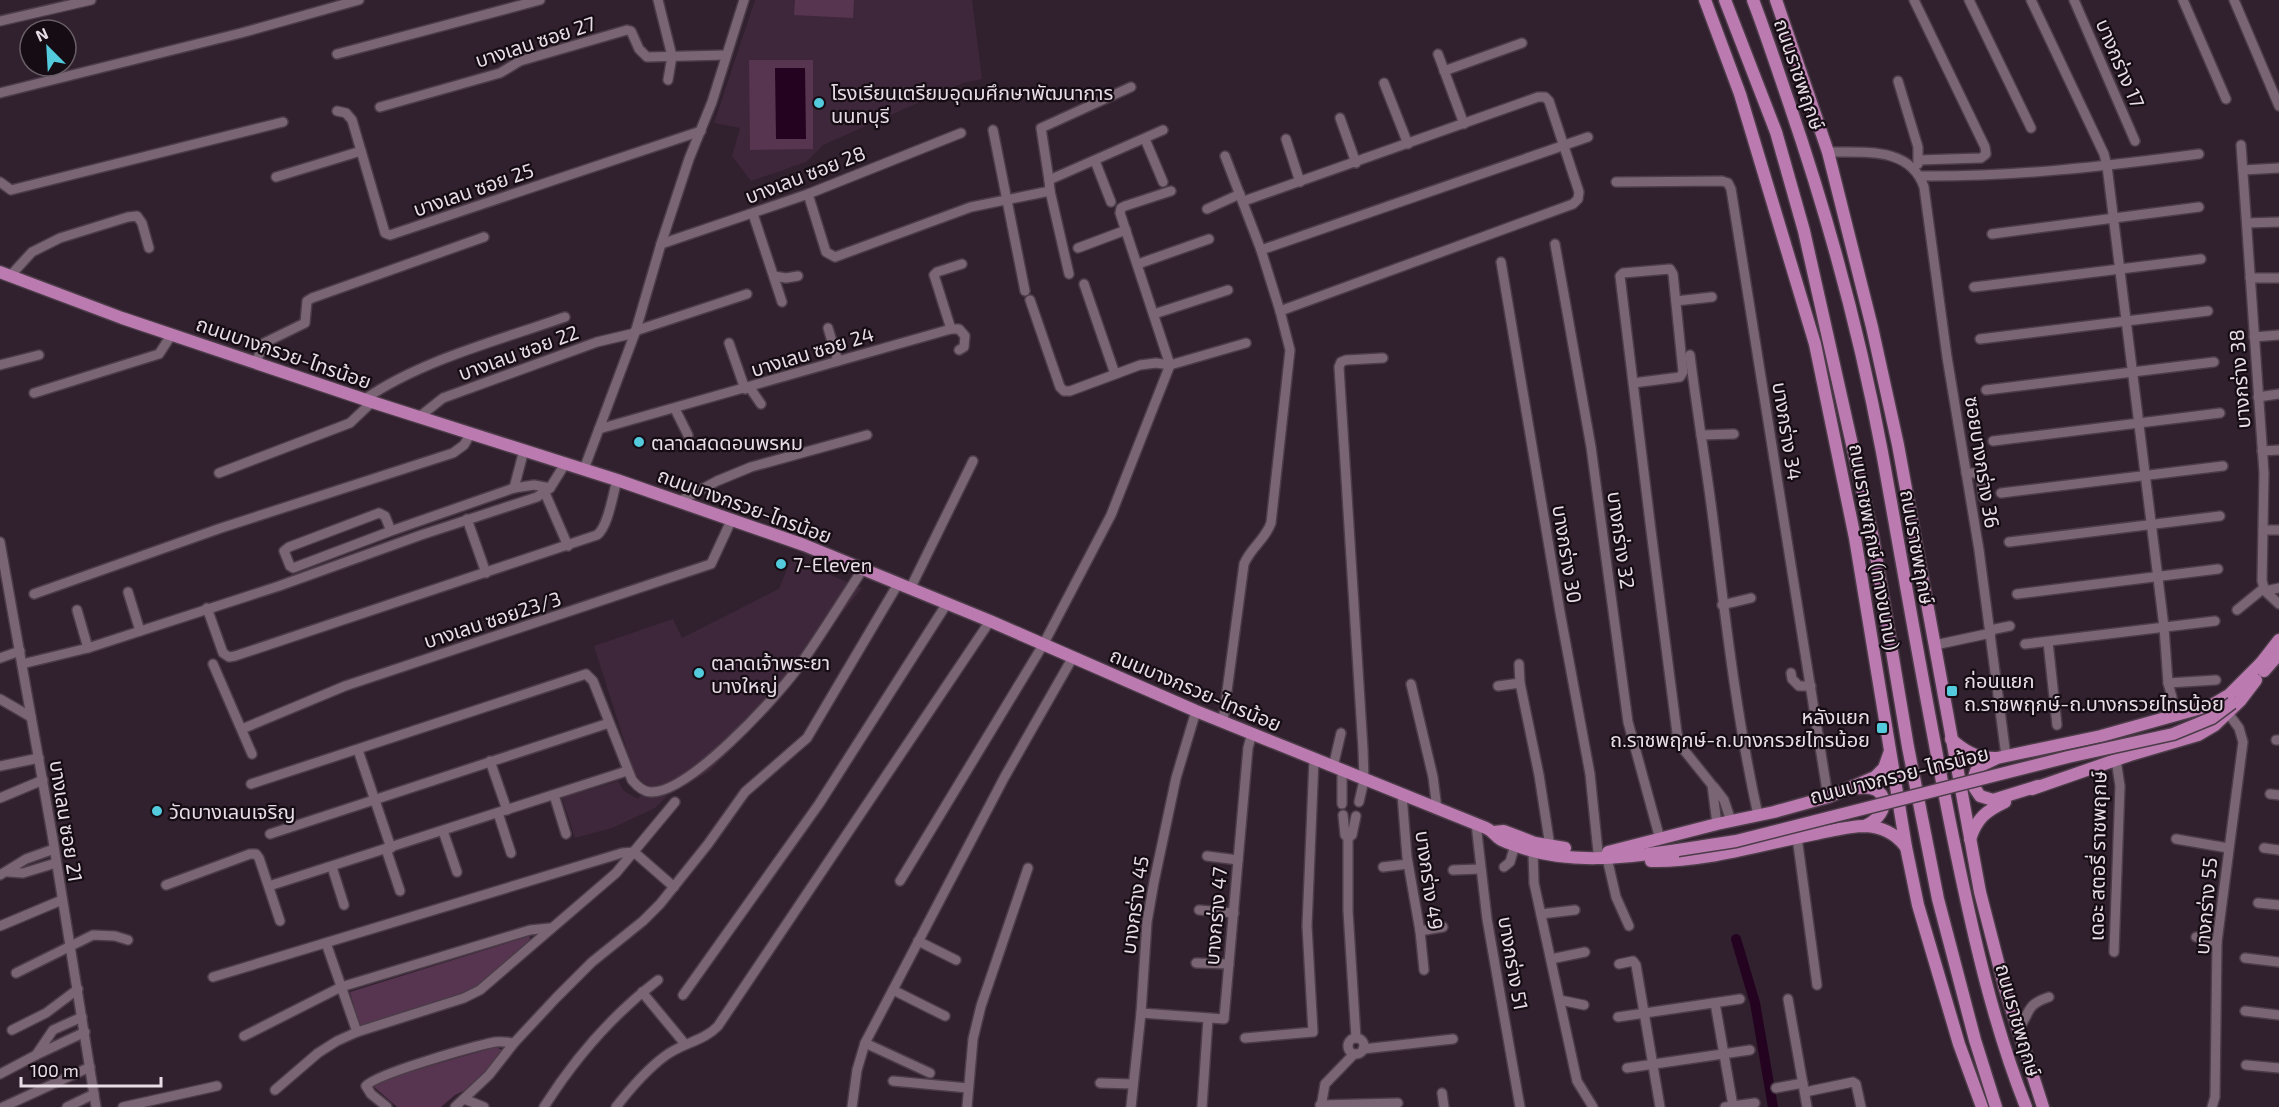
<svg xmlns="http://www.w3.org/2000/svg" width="2279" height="1107" viewBox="0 0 2279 1107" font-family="'Exo 2','Noto Sans Thai',sans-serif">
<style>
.built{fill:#3e273a}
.green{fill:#573551}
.water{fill:#240320}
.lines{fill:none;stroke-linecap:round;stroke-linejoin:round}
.canal{stroke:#240320;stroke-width:10}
.minor-casing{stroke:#4b3c48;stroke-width:12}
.major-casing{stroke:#4b3c48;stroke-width:15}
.minor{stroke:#7a6575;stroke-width:9}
.major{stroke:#bb7bb0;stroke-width:12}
.major-bridge-casing{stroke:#4b3c48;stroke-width:15;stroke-linecap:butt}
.major-bridge{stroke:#bb7bb0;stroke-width:12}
.poi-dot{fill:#54cadd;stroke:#150d13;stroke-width:2}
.labels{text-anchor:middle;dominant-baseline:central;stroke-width:4.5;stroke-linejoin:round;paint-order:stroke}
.street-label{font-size:20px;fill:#e8dde6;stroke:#150d13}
.poi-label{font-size:20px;fill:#e8dde6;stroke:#150d13;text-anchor:start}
</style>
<rect width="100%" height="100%" fill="#31202e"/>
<g class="built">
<polygon points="755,0 972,0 982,79 963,83 823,145 806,162 751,181 732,156 740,128 714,123"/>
<polygon points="791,559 862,588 822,638 777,700 710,771 667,796 655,808 612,828 575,838 562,798 618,781 624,791 638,799 647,786 635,775 594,646 673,619 682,638 779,589"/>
</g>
<g class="green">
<polygon points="795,0 854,0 853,18 794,15"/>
<polygon points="749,60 813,60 813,149 750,150"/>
<polygon points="530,936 529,944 473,989 454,998 360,1027 350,992"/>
<polygon points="496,1047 502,1050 476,1085 455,1095 441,1107 397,1107 372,1085 395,1076"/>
</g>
<polygon class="water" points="775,68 805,68 806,139 776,139"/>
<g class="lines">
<polyline class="canal" points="1736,939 1755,1003 1773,1107"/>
<defs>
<g id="minor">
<polyline points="658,0 672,56 668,80"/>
<polyline points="1914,0 1985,147 1986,154 1981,158 1919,160"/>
<polyline points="1969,0 2031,128"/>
<polyline points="2031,0 2104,154 2107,166 2164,627 2168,683 2172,697"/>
<polyline points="2074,0 2135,141"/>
<polyline points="2183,0 2226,99"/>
<polyline points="2234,0 2279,106"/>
<polyline points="0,21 91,0"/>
<polyline points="337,54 540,0"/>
<polyline points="1438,54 1464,124"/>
<polyline points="1444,71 1522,43"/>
<polyline points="1898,81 1918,147 1918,164"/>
<polyline points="1384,83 1408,144"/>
<polyline points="0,93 241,33 359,0"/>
<polyline points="380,107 500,73 520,61 627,30 631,31 639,49 647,57 726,55"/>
<polyline points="337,111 346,113 352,120 385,233 390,235 701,131"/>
<polyline points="1340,118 1356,163"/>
<polyline points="993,130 1025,291"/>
<polyline points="1145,139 1163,182"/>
<polyline points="1286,139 1300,182"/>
<polyline points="2241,145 2264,473 2262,581 2265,591 2279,604"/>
<path d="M1828,152C1864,153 1910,146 1924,187L1947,357L1979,550L2006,756"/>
<polyline points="1095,161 1111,202"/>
<polyline points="2243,170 2279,168"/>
<path d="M1920,176C2014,177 2106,166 2199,154"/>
<polyline points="276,177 361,151"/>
<polyline points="1049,180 1041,128 1131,87"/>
<polyline points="0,182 11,190 283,122"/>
<polyline points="1616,182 1722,181 1728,183 1731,189 1828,797"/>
<polyline points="1050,191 1069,274"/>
<polyline points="1171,191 1125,206 1121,208 1120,213 1170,365 1246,343"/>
<polyline points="808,194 826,252 835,257 971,207 1050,191 1049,180 1163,130"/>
<polyline points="1244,201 1538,97 1545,97 1549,101 1579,192 1578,199 1573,204 1280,311"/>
<polyline points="1207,209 1240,194"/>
<polyline points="753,214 782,302"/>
<polyline points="2247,223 2279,222"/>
<polyline points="1992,234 2199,207"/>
<polyline points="661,244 808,194 961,133"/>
<polyline points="1555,244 1591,447 1628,722 1660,839"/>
<polyline points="1078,248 1126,230"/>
<polyline points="1261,250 1588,137"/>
<polyline points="1501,262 1560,612 1590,774 1598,852"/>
<polyline points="1138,264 1209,239"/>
<polyline points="10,276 32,252 60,238 128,217 137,216 142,223 149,248"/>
<polyline points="774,276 786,278 798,276"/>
<polyline points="2250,278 2279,278"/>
<polyline points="1084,284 1115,374"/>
<polyline points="1974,287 2201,259"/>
<polyline points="1676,301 1712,297"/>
<polyline points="1154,314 1228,290"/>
<polyline points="828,328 838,361"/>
<polyline points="951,329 959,329 965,336 964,347 959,350"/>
<polyline points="635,331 747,294"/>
<polyline points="2254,337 2279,335"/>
<polyline points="1980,339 2208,311"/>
<polyline points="729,343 745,389"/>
<path d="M1690,355C1697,413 1707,470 1714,527C1726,624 1737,720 1758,815"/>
<polyline points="256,362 264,343 305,323 307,301 312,298 484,237"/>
<polyline points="0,365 39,355"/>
<path d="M1633,383L1680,377L1683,372L1673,274L1670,269L1623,273L1620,276C1638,428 1657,581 1677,733L1680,745L1712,785L1717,824"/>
<polyline points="750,388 761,404"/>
<polyline points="1986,390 2214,362"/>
<polyline points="34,393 159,354 172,334"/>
<polyline points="2258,397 2279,394"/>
<path d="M365,399C421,360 500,340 565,317"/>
<polyline points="675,409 688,435"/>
<polyline points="419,417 443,398 597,342 635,333"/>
<polyline points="599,429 951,329 934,275 937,272 962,264"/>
<polyline points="1701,435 1734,434"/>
<polyline points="1993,441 2220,413"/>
<polyline points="2262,451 2279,450"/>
<polyline points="584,469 635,333 661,244 689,159 712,102 744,0"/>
<polyline points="219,473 350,423 372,402"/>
<polyline points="1966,473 1974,473 1981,476 1983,497"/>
<polyline points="514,488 524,450"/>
<polyline points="545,493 568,546"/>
<polyline points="2001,493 2223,466"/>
<polyline points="678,502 717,481 751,467 867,435"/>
<polyline points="467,519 486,573"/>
<polyline points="2263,530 2279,530"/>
<polyline points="391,531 385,516 379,513 289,547 284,551 290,566 293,568 391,531 514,488 534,485 550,488"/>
<polyline points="0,542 52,834 96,1107"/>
<polyline points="2009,542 2220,516"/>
<polyline points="910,589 973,461"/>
<polyline points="2265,591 2279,588"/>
<polyline points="128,592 140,631"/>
<polyline points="34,594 221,528 453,453 464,445 471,433"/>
<polyline points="2017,594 2218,569"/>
<polyline points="1722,605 1751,598"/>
<path d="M207,608L223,653L229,657L235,656L597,535C608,527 613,494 617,480"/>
<polyline points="77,610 88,648"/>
<polyline points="2237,610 2264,588"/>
<polyline points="1990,630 2010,626"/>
<polyline points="2048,642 2057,725"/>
<polyline points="2025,644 2215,621"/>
<polyline points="1935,645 1991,633"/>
<polyline points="0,658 20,651"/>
<polyline points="22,664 88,648 279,586 421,535 537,497 550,488 565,464"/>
<polyline points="213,664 252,754"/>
<polyline points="1519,664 1520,683 1539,775 1550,846"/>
<polyline points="1791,673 1792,679 1799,686 1811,686"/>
<polyline points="2168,683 2216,680"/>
<polyline points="1411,684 1433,777 1437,809"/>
<polyline points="1498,686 1520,683"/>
<polyline points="0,699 31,717"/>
<path d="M1223,721L1244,564C1251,547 1265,540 1271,523L1290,350L1280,311L1261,250L1225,156"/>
<polyline points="242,729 345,686 711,564 731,521"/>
<polyline points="2276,740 2279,740"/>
<polyline points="358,750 391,848"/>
<polyline points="490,761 507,810"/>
<polyline points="0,766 39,758"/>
<polyline points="1333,767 1341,733"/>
<polyline points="1342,772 1342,804"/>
<path d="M251,784L586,674L593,681L632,780C637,786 643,792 651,792C689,793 774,700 797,669C820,637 841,602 863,569"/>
<polyline points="1714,787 1724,800 1731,821"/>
<polyline points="2270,794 2279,795"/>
<polyline points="554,795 566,834"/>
<polyline points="1402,795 1407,857 1420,931 1424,970"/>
<polyline points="0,798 43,780"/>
<polyline points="1359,802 1364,780 1363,749 1339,367 1341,362 1346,360 1383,358"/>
<polyline points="498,813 511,853"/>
<polyline points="1343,815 1345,835 1348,838 1348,911 1356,1038"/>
<polyline points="1476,824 1487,919 1520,1107"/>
<polyline points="443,831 457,872"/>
<polyline points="270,834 609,723"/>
<polyline points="1797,837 1817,985"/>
<polyline points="1348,838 1352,835 1356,816"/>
<polyline points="2176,839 2228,848"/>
<polyline points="2264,848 2279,850"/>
<polyline points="386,849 400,891"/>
<polyline points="1533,851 1534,883 1577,1081 1593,1107"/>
<polyline points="1207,856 1238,860"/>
<polyline points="1607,858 1616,897 1629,926"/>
<polyline points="332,867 344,905"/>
<polyline points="1383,867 1408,864"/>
<polyline points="1504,867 1510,862 1515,845"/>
<polyline points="1453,870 1480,869"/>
<polyline points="8,872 23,873 56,863"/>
<polyline points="0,875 26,859 54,849"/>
<polyline points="900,881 1043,645 1111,515 1170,365 1156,363 1140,365 1070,391 1064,391 1060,387 1030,300"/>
<polyline points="166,885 250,854 256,854 259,858 280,921"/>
<polyline points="269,886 627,771"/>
<polyline points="2258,903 2279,905"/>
<polyline points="1199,910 1234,913"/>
<polyline points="1541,914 1575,910"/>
<polyline points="0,926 62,900"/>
<polyline points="1420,931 1443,927"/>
<polyline points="2196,937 2217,942"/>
<polyline points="918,941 956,960"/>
<polyline points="326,943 357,1032"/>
<polyline points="2114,952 2120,786 2116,760"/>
<polyline points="2245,958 2279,962"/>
<polyline points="1551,959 1585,952"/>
<polyline points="1196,963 1229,964"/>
<polyline points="1619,964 1633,961 1636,965 1660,1107"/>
<polyline points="16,973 93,935 115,936 128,940"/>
<polyline points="213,977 622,853 634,852 674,887"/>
<polyline points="893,990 945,1016"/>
<polyline points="642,992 685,1044"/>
<polyline points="683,995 819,804 946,605"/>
<polyline points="1788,999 1807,1107"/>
<polyline points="1560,1000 1584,1005"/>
<polyline points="1715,1003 1733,1106"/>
<polyline points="2245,1011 2279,1015"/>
<polyline points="1141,1013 1224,1019 1248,748 1252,733"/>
<polyline points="82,1017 53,1030 36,1055 85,1032"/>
<polyline points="1618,1017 1740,999"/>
<polyline points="12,1030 46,1013 78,989"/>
<path d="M2018,1030C2031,1012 2025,1005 2049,997"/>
<polyline points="244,1036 341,987 530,930 550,928"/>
<polyline points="1245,1038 1313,1032 1307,926 1314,759"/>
<circle cx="1356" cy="1046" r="8"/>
<polyline points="865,1043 930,1073"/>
<polyline points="1363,1049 1453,1039"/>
<polyline points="2246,1065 2279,1068"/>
<polyline points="1627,1068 1750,1050"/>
<polyline points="0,1074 36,1055"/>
<polyline points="893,1081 968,1088"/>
<polyline points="1100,1083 1133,1084"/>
<polyline points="1776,1088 1803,1083"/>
<polyline points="275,1090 318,1053 337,1041 357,1032 464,998 480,990 616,873 675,802"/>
<polyline points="1805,1092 1853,1082 1856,1084 1861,1107"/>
<polyline points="1442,1093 1444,1107"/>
<polyline points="464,1099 484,1107"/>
<polyline points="1320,1105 1398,1103"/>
<polyline points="3,1107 90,1067"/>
<polyline points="67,1107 94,1094"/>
<polyline points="123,1107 217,1086"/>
<path d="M387,1107L371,1094L366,1086C375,1074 475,1046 495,1042C502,1041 508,1042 514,1043"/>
<polyline points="455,1107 489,1075 514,1043 556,998 592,962 643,921 660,904 708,844 745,792 807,738 898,584"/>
<path d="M544,1107C575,1058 612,1015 658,980"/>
<path d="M616,1107C630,1089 646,1070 665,1056C682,1043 704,1041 718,1026L990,621"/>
<polyline points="852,1107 857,1070 865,1043 1004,778 1073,657"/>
<polyline points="967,1107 973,1039 981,1006 1028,868"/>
<polyline points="1131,1107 1141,1013 1147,922 1154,882 1176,778 1196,711"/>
<polyline points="1202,1107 1208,1019"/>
<polyline points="1321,1107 1325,1084 1354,1054"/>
<polyline points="1725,1107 1755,1103"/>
<polyline points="2212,1107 2215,1097 2217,942 2243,742 2239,728 2228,713"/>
</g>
<g id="major">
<polyline points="1705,0 1740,94 1815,344 1855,538 1906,847 1918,905 1959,1044 1982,1107"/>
<polyline points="1725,0 1776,132 1804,231 1873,538 1908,747 1938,899 1975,1040 1996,1107"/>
<path d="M1753,0C1766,34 1777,68 1789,103C1828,217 1860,334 1882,452C1906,584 1928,716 1955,847C1973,934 1993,1024 2026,1107"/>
<polyline points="1776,0 1828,152 1872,327 1898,445 1980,892 2005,989 2043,1107"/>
<path d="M0,272L122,318L372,402L617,480L804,545L990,621L1196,711L1486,828C1493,831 1494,835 1500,839C1504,842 1512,844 1517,846C1568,865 1625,858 1678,850"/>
<polyline points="2258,667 2279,640"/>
<polyline points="2264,671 2279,654"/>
<path d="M1951,739C1964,751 1976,758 1995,758"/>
<polyline points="2038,786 1993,800 1980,796 1974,787 1973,780 1976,771 1980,766 1997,758 2101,736 2212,705 2229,695 2262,662"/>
<path d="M1858,788C1889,783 1893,813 1865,826"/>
<polyline points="2032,789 2130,755 2198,735 2215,725 2240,701 2256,680"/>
<polyline points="1494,832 1504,831 1535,843 1565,848"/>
<path d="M1970,839C1977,818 1986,811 2005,802"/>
<polyline points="1608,852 1717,824 1774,812 1828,797 1875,777 1884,768 1890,751"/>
<path d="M1651,861C1707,862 1761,844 1815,834C1831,831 1849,826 1865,826C1882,827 1895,833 1905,846"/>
</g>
</defs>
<use href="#minor" class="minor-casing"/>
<use href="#major" class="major-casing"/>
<use href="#minor" class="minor"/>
<use href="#major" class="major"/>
<defs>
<polyline id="major-bridge" points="1678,850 1736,841 2068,757 2173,734 2212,718 2232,703"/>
</defs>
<use href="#major-bridge" class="major-bridge-casing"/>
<use href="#major-bridge" class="major-bridge"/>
</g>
<g class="poi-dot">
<circle cx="819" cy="103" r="6"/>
<circle cx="639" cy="442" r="6"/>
<circle cx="781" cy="564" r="6"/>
<circle cx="699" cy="673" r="6"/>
<rect x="1946" y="685" width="12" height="12" rx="3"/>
<rect x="1876" y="722" width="12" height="12" rx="3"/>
<circle cx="157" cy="811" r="6"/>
</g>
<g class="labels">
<g class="street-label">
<text transform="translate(535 41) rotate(-18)">บางเลน ซอย 27</text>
<text transform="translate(2121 63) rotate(67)">บางกร่าง 17</text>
<text transform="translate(1800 74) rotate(71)">ถนนราชพฤกษ์</text>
<text transform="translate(805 174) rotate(-21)">บางเลน ซอย 28</text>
<text transform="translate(473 189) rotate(-19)">บางเลน ซอย 25</text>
<text transform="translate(812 351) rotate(-17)">บางเลน ซอย 24</text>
<text transform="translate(284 352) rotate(19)">ถนนบางกรวย-ไทรน้อย</text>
<text transform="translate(518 352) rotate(-20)">บางเลน ซอย 22</text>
<text transform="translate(2239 379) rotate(-94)">บางกร่าง 38</text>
<text transform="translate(1788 431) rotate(81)">บางกร่าง 34</text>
<text transform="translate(1983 462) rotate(81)">ซอยบางกร่าง 36</text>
<text transform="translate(745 505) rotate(20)">ถนนบางกรวย-ไทรน้อย</text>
<text transform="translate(1622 540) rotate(82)">บางกร่าง 32</text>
<text transform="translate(1875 547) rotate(80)">ถนนราชพฤกษ์ (ทางขนาน)</text>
<text transform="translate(1918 547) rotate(80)">ถนนราชพฤกษ์</text>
<text transform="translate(1568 554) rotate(81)">บางกร่าง 30</text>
<text transform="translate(492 619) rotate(-18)">บางเลน ซอย23/3</text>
<text transform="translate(1196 689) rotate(23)">ถนนบางกรวย-ไทรน้อย</text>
<text transform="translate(1899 774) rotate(-14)">ถนนบางกรวย-ไทรน้อย</text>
<text transform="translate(67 821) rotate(81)">บางเลน ซอย 21</text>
<text transform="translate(2097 856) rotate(-89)">เดอะ สตอรี่ ราชพฤกษ์</text>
<text transform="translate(1430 880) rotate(82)">บางกร่าง 49</text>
<text transform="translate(1134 905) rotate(-82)">บางกร่าง 45</text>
<text transform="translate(2205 906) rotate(-85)">บางกร่าง 55</text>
<text transform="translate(1215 916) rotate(-85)">บางกร่าง 47</text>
<text transform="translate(1514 963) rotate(80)">บางกร่าง 51</text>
<text transform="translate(2019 1020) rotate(74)">ถนนราชพฤกษ์</text>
</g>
<g class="poi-label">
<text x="831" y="92">โรงเรียนเตรียมอุดมศึกษาพัฒนาการ<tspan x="831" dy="23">นนทบุรี</tspan></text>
<text x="651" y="442">ตลาดสดดอนพรหม</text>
<text x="793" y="564">7-Eleven</text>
<text x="711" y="662">ตลาดเจ้าพระยา<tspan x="711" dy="23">บางใหญ่</tspan></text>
<text x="1964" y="680">ก่อนแยก<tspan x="1964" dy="23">ถ.ราชพฤกษ์-ถ.บางกรวยไทรน้อย</tspan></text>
<text x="1870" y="716" text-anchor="end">หลังแยก<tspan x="1870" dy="23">ถ.ราชพฤกษ์-ถ.บางกรวยไทรน้อย</tspan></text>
<text x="169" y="811">วัดบางเลนเจริญ</text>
</g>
</g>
<g transform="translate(48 48) rotate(336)"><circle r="28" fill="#150d13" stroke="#696067" stroke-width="1.5"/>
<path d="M0-4.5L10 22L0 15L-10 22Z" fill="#54cadd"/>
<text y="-9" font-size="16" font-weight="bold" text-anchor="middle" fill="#e8dde6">N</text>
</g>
<path d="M21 1077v9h140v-9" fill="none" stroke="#e8dde6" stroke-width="3"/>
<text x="30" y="1077" font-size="18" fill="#e8dde6" stroke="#150d13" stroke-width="4.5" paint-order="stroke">100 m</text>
</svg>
